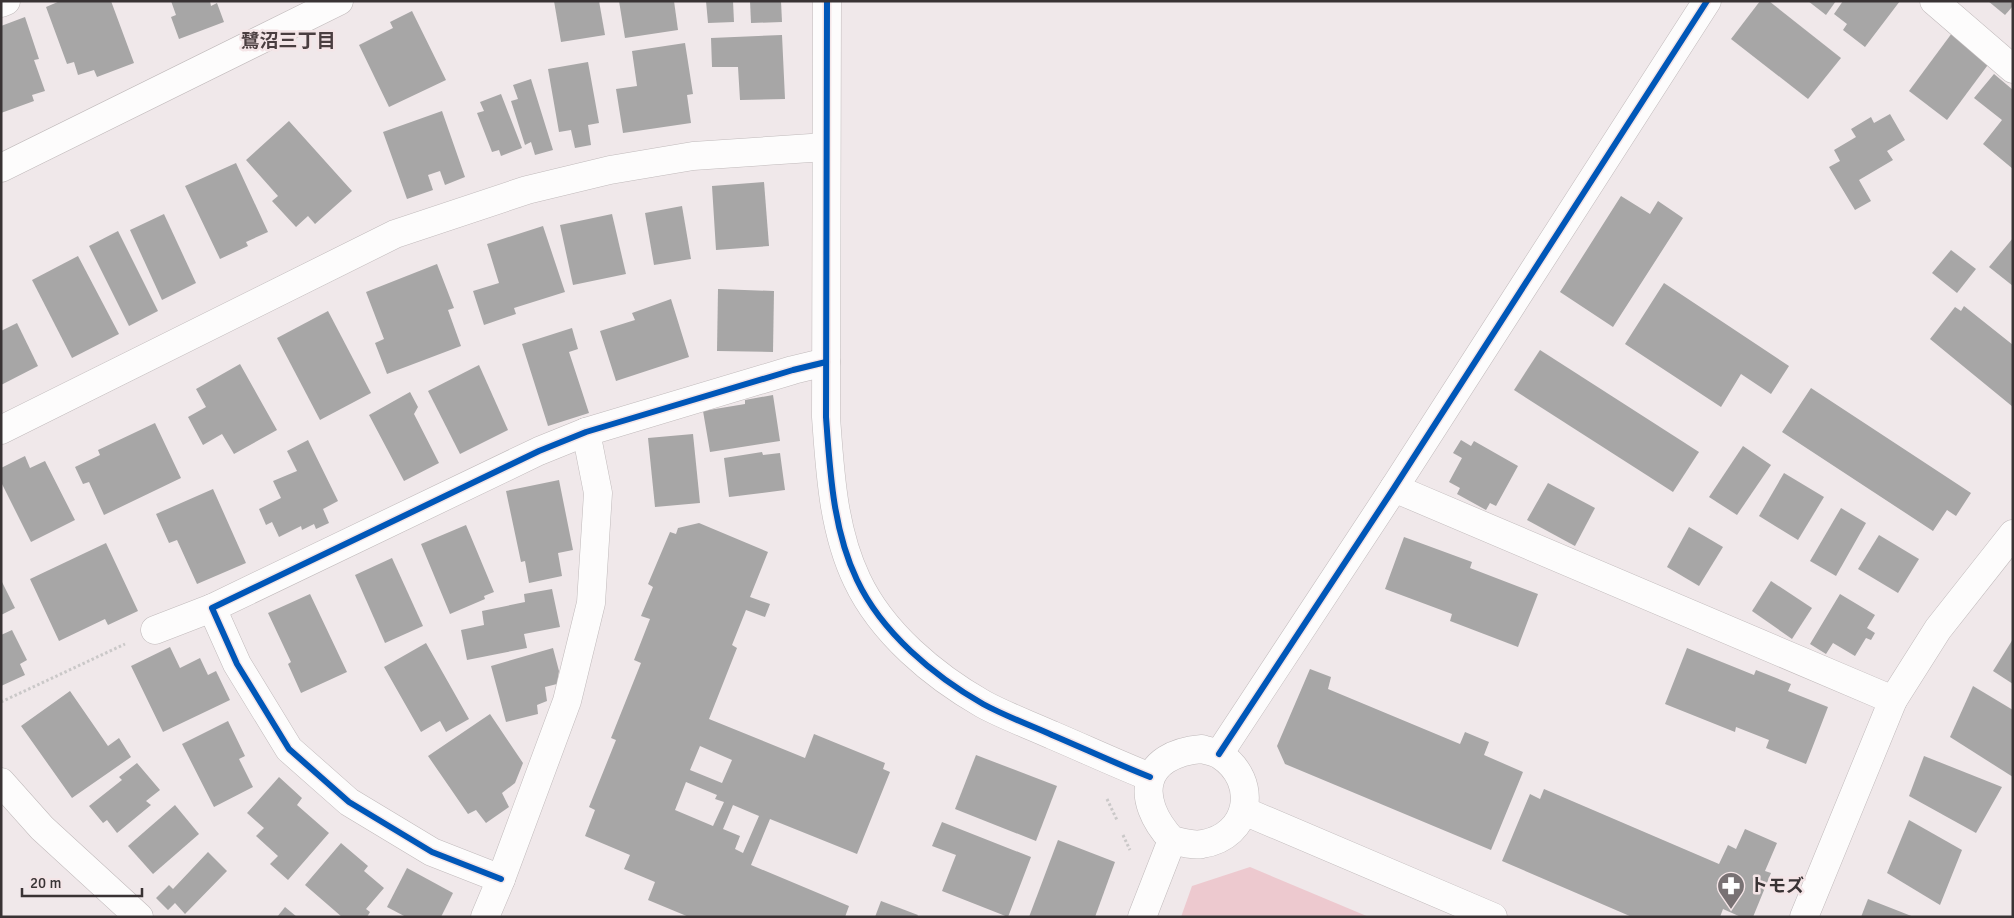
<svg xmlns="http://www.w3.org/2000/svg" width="2014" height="918" viewBox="0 0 2014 918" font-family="Signika,'Noto Sans JP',sans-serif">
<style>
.green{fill:#edc9cf}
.building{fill:#a7a6a6;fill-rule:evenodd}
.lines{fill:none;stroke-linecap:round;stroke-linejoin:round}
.street-casing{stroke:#c0babb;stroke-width:29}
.secondary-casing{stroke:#c0babb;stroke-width:29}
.path{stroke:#cac8c8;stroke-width:3;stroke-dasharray:2.5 2.5;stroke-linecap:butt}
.street{stroke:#fdfcfc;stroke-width:28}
.secondary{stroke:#fdfcfc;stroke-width:28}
.cycleway-casing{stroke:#f4e5e7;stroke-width:9}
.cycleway{stroke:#0057b8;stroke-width:6}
.labels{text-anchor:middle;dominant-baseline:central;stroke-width:5;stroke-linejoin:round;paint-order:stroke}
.poi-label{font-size:18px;font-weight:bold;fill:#393334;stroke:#f4e5e7;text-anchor:start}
.neighbourhood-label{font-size:19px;font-weight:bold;fill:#4a3e40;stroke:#f4e5e7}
</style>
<rect width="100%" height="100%" fill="#f0e8ea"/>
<polygon class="green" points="1250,867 1369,917 1181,917 1192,886"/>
<g class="building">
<polygon points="60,1 111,1 134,63 97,77 94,70 78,75 74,62 67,64 46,7"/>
<polygon points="171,1 210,1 211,6 217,3 224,22 179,39 171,17 176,15"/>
<polygon points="554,1 599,1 605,35 561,42"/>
<polygon points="619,1 674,1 678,30 625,38"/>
<polygon points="706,1 733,1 734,22 708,23"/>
<polygon points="750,1 781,1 782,22 751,23"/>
<polygon points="1760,1 1769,1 1841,58 1808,99 1731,39"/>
<polygon points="1808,1 1836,1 1826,15"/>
<polygon points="1843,1 1900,1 1865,47 1843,30 1847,24 1834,14"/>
<polygon points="1988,1 2013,1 2013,6 2005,15"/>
<polygon points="412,11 446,80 389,107 359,45 393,28 390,22"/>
<polygon points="25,17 39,59 34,60 45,91 32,95 34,101 1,113 1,26"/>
<polygon points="1952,33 1990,62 1947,120 1909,91"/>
<polygon points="782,35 785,99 740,100 738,67 712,67 711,38"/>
<polygon points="685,43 693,94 687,95 691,123 623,133 616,89 637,86 632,51"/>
<polygon points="588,62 599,123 588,125 591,145 575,148 571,130 559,132 548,69"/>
<polygon points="1994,74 2013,90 2013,169 1983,144 2002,120 1974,98"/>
<polygon points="531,79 553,150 535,155 531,142 525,145 511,101 518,99 513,85"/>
<polygon points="501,94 522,148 501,156 499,150 492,152 477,113 484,111 480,102"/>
<polygon points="442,111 465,177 445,185 440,171 428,175 433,190 407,199 383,132"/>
<polygon points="1890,114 1905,140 1887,151 1893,160 1859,180 1871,201 1855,210 1829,167 1840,161 1834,150 1856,137 1851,129 1871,117 1874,123"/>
<polygon points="289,121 352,191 315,224 308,216 296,227 272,201 278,196 246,160"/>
<polygon points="236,163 268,232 246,242 248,246 220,259 185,186"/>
<polygon points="764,182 769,246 716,250 712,186"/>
<polygon points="1621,196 1650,214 1658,201 1683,218 1613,327 1560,292"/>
<polygon points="682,206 691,259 654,265 645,213"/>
<polygon points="164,214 196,283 162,300 130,230"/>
<polygon points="612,214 626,274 573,285 560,225"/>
<polygon points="543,226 565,292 514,308 516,314 484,325 473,291 499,283 487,244"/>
<polygon points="118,231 158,311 129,326 89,246"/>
<polygon points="2013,238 2013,286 1989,267"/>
<polygon points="1951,250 1976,269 1957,293 1932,273"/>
<polygon points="78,256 119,334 72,358 32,280"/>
<polygon points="437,264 454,308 448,310 461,346 387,374 375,343 384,339 366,292"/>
<polygon points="1664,283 1789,366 1771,394 1741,374 1721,407 1625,344"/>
<polygon points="718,289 774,291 773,352 717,351"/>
<polygon points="671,299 689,357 616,381 600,331 635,320 632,313"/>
<polygon points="1964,306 2013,345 2013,407 1930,339 1955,307 1961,311"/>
<polygon points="328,311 371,393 320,420 277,338"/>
<polygon points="17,323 38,366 1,385 1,331"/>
<polygon points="572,328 578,349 569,352 589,413 548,426 522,344"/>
<polygon points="1540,350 1699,452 1673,492 1514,390"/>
<polygon points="240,364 277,430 234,454 222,434 203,445 188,417 206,407 196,389"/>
<polygon points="479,365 508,430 460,454 428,391"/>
<polygon points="1811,388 1971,493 1956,516 1947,510 1933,531 1782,432"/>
<polygon points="410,392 418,407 414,414 439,463 404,481 369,415"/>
<polygon points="773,395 780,441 710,452 703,411 745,404 745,400"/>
<polygon points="155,423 181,478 104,515 89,482 83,484 75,467 100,455 98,450"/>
<polygon points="693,434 700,503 655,507 648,438"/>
<polygon points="308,440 338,501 323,509 329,523 316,529 314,524 302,530 301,526 279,537 272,522 266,525 259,509 281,498 273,481 297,471 287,451"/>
<polygon points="1461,440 1471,446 1474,441 1518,466 1496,506 1490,503 1486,510 1457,494 1460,488 1449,482 1462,458 1453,453"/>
<polygon points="1743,446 1771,465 1737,515 1709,497"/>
<polygon points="762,452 763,455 780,453 785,490 729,497 724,458"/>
<polygon points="25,456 30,468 45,461 75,520 31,542 1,482 1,468"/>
<polygon points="1784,473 1824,497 1798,540 1759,516"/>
<polygon points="559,480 573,550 558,553 562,576 529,583 525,561 521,562 506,491"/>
<polygon points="1548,483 1595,508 1575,546 1527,520"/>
<polygon points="213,489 246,563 197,584 177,540 169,543 156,514"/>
<polygon points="1841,508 1866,523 1836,576 1810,561"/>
<path d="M699,523L768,552L750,597L770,604L765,617L746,610L732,645L737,648L709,719L805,758L814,734L885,763L883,769L890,772L857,854L770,819L751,865L849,906L845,917H689L648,900L655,882L624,869L630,855L585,836L595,810L589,807L616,740L611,738L641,663L634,660L650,619L641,616L653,587L648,584L670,532L676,534L678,528ZM700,746L732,760L722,783L690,770ZM686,782L717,795L715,799L724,802L713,826L675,810ZM733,805L759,816L743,853L735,849L740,836L723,829Z"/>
<polygon points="466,525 494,592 484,596 485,599 450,614 421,544"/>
<polygon points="1689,527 1723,547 1699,586 1667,567"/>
<polygon points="1879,535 1919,559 1898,593 1858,569"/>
<polygon points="1404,537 1472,562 1470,568 1538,594 1518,647 1450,621 1452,614 1385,589"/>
<polygon points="106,543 138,611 108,625 105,619 59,641 30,579"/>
<polygon points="392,558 423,626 385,643 355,575"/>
<polygon points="1,580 15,608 1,615"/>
<polygon points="1771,581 1812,608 1792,639 1752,611"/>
<polygon points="552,589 560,627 524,634 527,648 467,660 461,630 484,625 482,611 525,602 524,594"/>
<polygon points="310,594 347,672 301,693 288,664 291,662 268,613"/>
<polygon points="1840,594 1875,615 1867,628 1875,633 1871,640 1866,638 1855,656 1833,643 1826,654 1810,644"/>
<polygon points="12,630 27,660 20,664 25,675 1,686 1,635"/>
<polygon points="2013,639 2013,684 1993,671"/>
<polygon points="426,643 469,719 446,732 440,721 421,732 384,667"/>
<polygon points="170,647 180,668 200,658 208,675 216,671 230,700 163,732 131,666"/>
<polygon points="553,648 559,671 557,684 545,687 547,701 537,705 538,714 506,722 491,666"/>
<polygon points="1687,648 1754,675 1756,670 1791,684 1788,691 1828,707 1806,764 1766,748 1769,740 1736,727 1735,732 1665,704"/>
<polygon points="1310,669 1331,677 1328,689 1460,744 1465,732 1489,742 1484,755 1523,772 1491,850 1285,764 1277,746"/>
<polygon points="1973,686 2013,710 2013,777 1950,737"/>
<polygon points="70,691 108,746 119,738 131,757 72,798 21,726"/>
<polygon points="490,714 523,763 515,783 502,793 509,807 486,823 476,810 468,814 428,756"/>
<polygon points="228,721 245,756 239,759 253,787 214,807 182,744"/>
<polygon points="976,755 1057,786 1036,841 955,809"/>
<polygon points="1924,756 2002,787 1976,833 1909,796"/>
<polygon points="137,763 160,790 146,801 151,805 117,833 107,820 103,823 89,806 122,780 119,777"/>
<polygon points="279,777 302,798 297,805 329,833 288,880 270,864 278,856 256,836 264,828 247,813"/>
<polygon points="1544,789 1719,864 1728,845 1736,849 1745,829 1777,843 1765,871 1771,873 1753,917 1741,917 1723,909 1720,917 1632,917 1502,861 1530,794 1540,799"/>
<polygon points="175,805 199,834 153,874 128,846"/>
<polygon points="1909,820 1962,850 1940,905 1887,873"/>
<polygon points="942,822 1031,857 1008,917 942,891 956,855 932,846"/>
<polygon points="1058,840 1115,862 1095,917 1029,917"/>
<polygon points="341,843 368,866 364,871 384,888 366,909 370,912 367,917 342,917 305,885"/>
<polygon points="208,852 227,871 185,914 175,903 168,910 156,898 169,885 173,889"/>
<polygon points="407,868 453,893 441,917 406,917 387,907"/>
<polygon points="1868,899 1914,917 1861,917"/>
<polygon points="881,901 918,915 917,917 875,917"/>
<polygon points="285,907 297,917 277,917"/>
</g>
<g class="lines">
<defs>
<g id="street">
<polyline points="1934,1 2013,69"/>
<polyline points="1,3 6,1"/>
<polyline points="1,430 395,234 527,190 610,170 693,156 826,147"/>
<polyline points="1394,488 1893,700"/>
<polyline points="155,630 212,608"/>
<polyline points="1219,754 1394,488 1707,1"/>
<polyline points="1,782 42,828 139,917"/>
<polyline points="501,879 432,852 349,802 289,749 237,664 212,608 539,451 586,432 793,370 826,362"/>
<polyline points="485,917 501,879 567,701 591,603 598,493 586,432"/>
<polyline points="1142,917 1172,840"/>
</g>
<g id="secondary">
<path d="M827,1L826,417C830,472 833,530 857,580C882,633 934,676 983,704C1005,716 1030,725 1052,735C1085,749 1117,764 1150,777"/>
<polyline points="1,168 339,1"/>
<path d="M1202,749C1208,751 1215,752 1220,755C1260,781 1250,837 1202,844C1193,846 1181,842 1172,840C1134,799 1141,754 1202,749Z"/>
<polyline points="1244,811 1493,917"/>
<polyline points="1804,917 1893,700 1938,629 2013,534"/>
</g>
</defs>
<use href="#street" class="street-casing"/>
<use href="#secondary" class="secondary-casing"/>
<g class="path">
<polyline points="1,702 125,644"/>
<polyline points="1107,799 1117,820"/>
<polyline points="1123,835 1130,850"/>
</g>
<use href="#street" class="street"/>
<use href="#secondary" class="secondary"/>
<defs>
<g id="cycleway">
<path d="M827,1L826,417C830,472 833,530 857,580C882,633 934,676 983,704C1005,716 1030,725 1052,735C1085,749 1117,764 1150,777"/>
<polyline points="1219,754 1394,488 1707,1"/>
<polyline points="501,879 432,852 349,802 289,749 237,664 212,608 539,451 586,432 793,370 826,362"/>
</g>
</defs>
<use href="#cycleway" class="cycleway-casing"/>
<use href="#cycleway" class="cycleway"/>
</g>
<defs>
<symbol id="pharmacy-pin" viewBox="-11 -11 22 30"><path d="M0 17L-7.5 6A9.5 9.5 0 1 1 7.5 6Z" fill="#797274" stroke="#f4e5e7"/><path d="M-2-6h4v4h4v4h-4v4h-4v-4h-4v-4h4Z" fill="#fff"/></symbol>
</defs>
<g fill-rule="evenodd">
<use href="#pharmacy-pin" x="1715" y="870" width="32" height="43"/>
</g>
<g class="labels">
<g class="poi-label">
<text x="1750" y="886">トモズ</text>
</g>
<g class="neighbourhood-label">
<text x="288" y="41">鷺沼三丁目</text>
</g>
</g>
<rect width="2014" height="918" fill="none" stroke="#393334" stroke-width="5"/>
<path d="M22 888v8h120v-8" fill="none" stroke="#393334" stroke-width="2.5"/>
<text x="30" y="888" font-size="15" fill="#393334" stroke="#f4e5e7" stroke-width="4" paint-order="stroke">20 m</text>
</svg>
